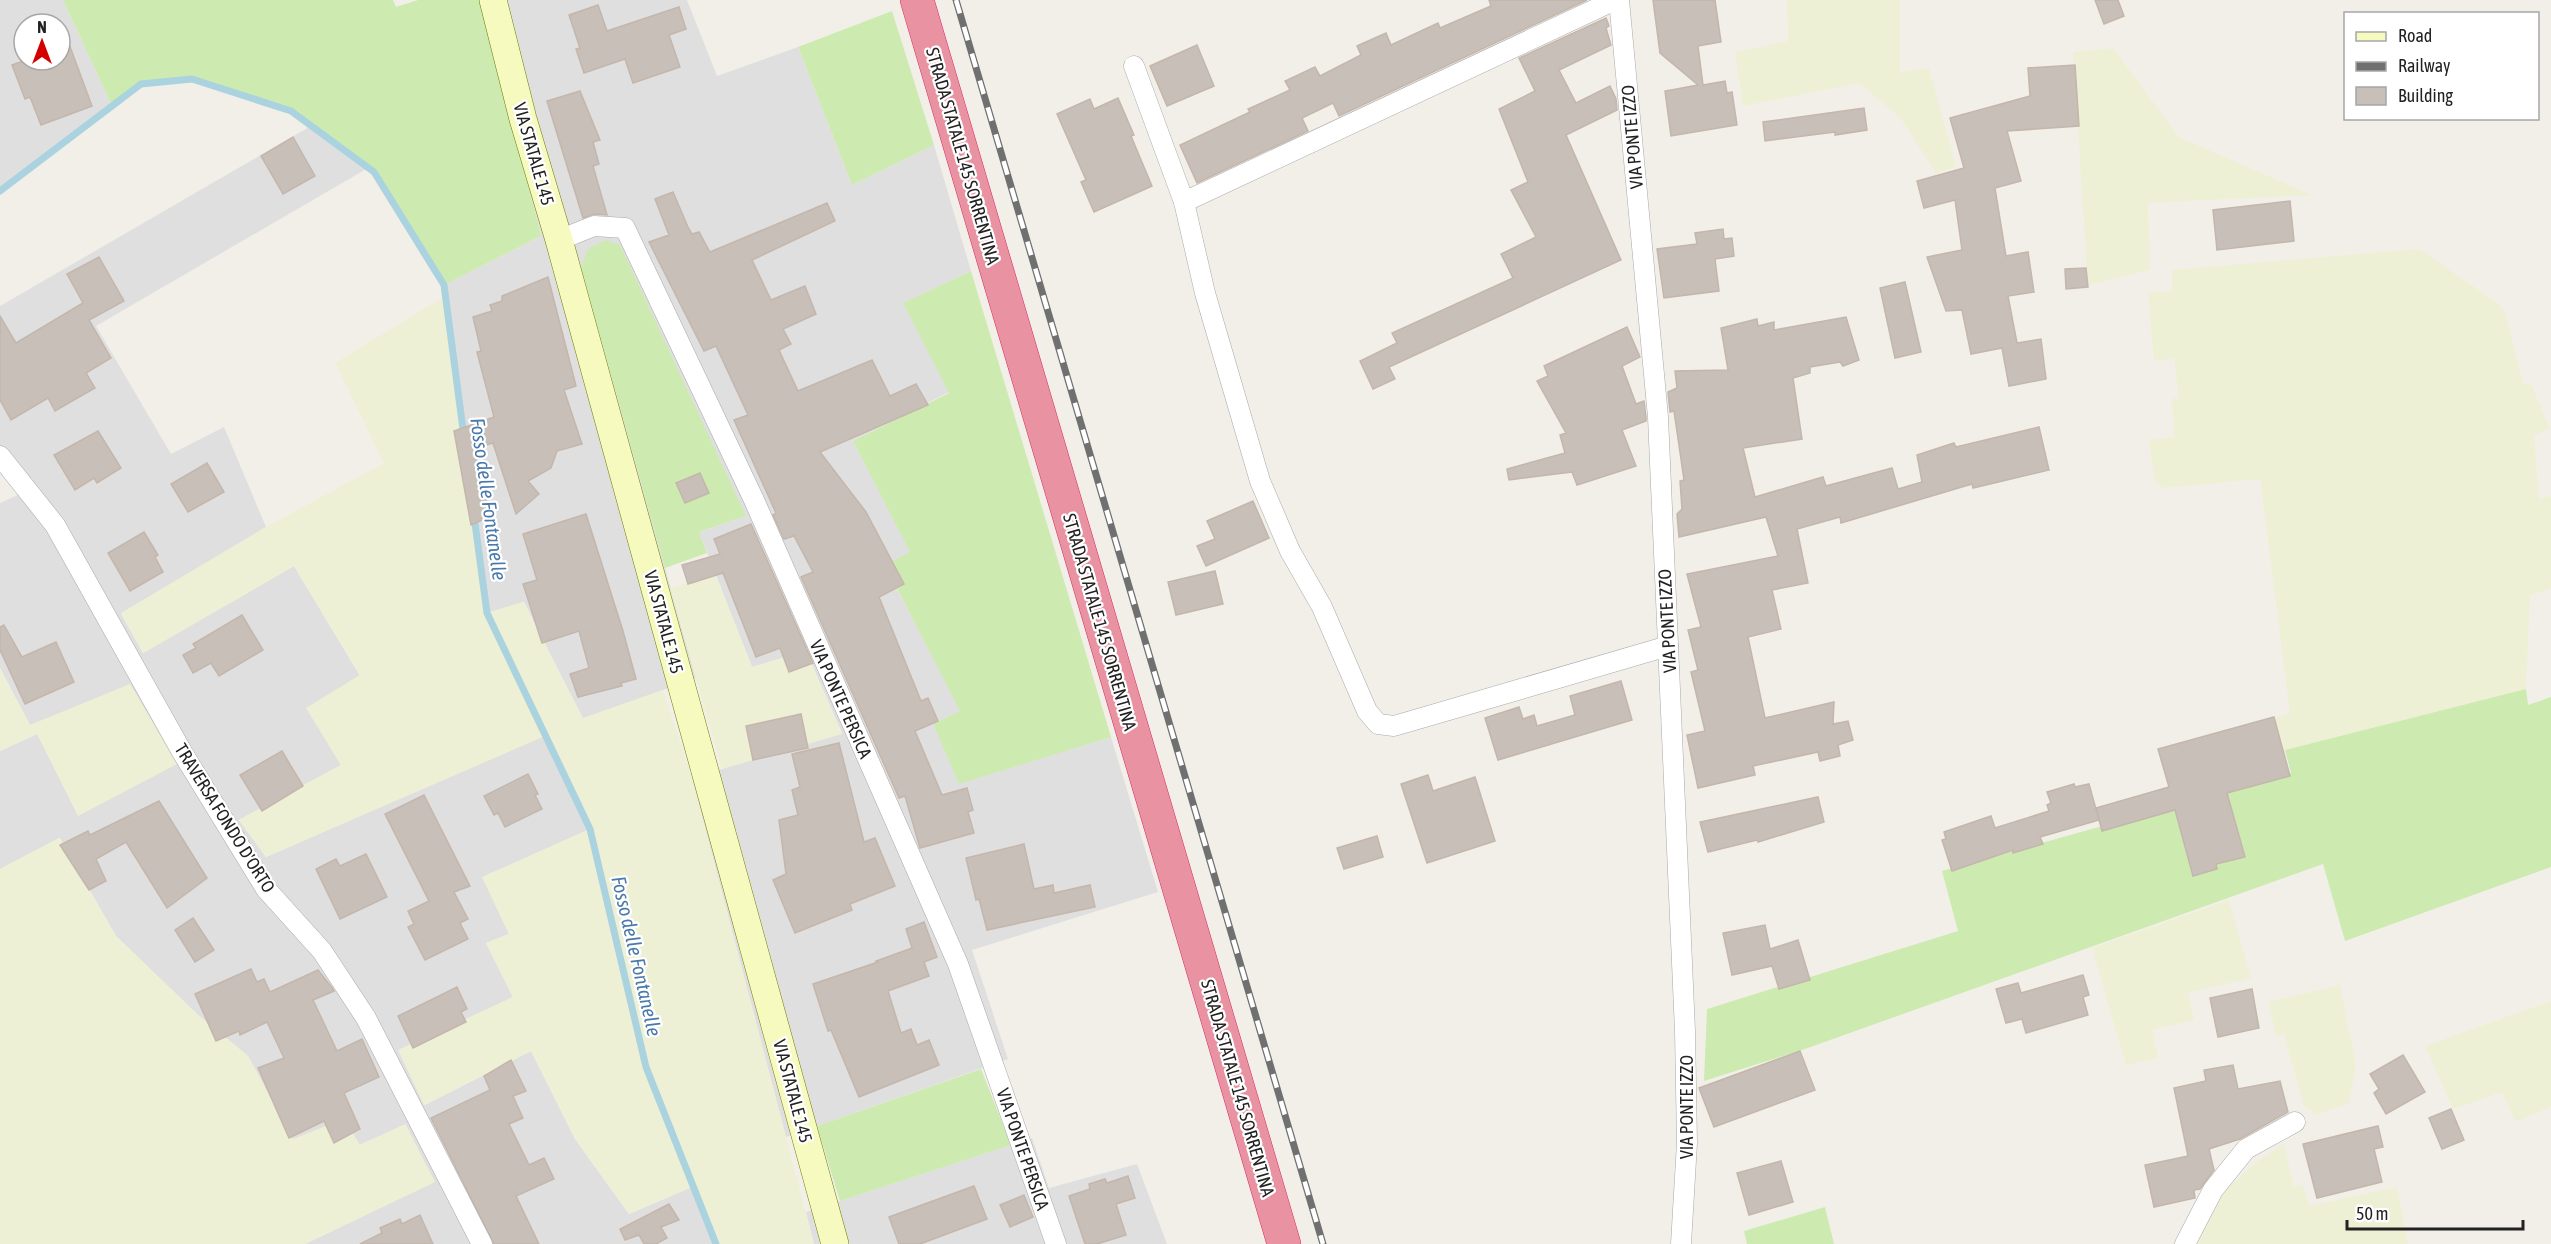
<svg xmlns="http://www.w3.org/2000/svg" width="2551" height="1244" viewBox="0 0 2551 1244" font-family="'Asap Condensed',sans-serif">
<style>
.residential{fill:#e0dfdf;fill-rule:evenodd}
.farmland{fill:#eef0d5}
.grass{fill:#cdebb0}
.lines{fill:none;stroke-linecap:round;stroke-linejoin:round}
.stream{stroke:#aad3df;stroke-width:7}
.building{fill:#c7bfb8;stroke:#c4b6ab;stroke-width:1.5}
.street-casing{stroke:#a9a9a9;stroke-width:21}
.secondary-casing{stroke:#707d05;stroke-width:28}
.highway-casing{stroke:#dc2a67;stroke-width:34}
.street{stroke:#fff;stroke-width:20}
.secondary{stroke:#f7fabf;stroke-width:27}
.highway{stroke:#e892a2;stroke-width:33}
.rail-casing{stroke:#707070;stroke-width:7}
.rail{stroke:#fff;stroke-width:4.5;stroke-dasharray:14;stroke-linecap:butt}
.labels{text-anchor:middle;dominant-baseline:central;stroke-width:4.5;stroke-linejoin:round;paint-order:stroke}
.street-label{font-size:18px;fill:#222;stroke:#fff}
.water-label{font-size:20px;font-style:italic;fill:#4a7aab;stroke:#fff}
</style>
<rect width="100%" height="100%" fill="#f2efe9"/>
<g class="residential">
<path d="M0,0H63L112,106L0,191ZM24,24H60V60H24Z"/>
<polygon points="483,0 687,0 717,76 798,47 852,185 934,145 971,271 904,303 949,392 853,441 911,553 885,566 961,711 933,724 959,783 1111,737 1158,892 972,950 1008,1059 786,1137 692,778 842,733 806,651 752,667 699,532 746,516 581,268 696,678 583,719 524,602 487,613 444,285 541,236"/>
<polygon points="311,126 368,168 96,326 171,454 224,427 266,527 121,614 143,653 294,566 360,676 307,708 341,765 239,820 266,857 545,735 590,829 483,877 509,934 486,943 513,997 399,1051 425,1105 531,1051 575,1139 629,1214 692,1187 716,1244 305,1244 434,1182 406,1125 359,1145 344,1119 293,1140 248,1056 197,1014 116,936 60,838 0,869 0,751 37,734 177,764 30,725 0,668 0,503 20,494 0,469 0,306"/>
<polygon points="1032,1138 1049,1188 1137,1164 1167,1244 814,1244 806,1212"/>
</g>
<g class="farmland">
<polygon points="1787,0 1900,0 1900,72 1929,68 1956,167 1936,173 1901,119 1860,83 1743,106 1735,52 1788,41"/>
<polygon points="2113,48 2179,137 2312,195 2148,203 2150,270 2088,285 2073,52"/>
<polygon points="2419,249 2496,302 2505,312 2523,384 2531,384 2550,429 2534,435 2539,499 2551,496 2551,588 2530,596 2526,689 2285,750 2275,718 2290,713 2260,479 2163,488 2154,479 2149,440 2174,437 2172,399 2179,398 2174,358 2154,361 2148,293 2172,291 2172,270"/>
<polygon points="445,296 487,613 523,602 583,718 663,690 692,778 814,1244 716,1244 692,1187 629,1214 575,1139 531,1051 424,1105 398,1050 513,997 486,943 509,934 482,877 590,829 545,736 266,857 239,820 341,765 306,708 360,675 294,566 143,653 121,613 266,527 384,463 335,363"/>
<polygon points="715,573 752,667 806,651 842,734 722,769 670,588"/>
<polygon points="0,668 30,725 130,684 177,764 78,816 37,734 0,751"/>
<polygon points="59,838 116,936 197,1014 248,1056 293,1139 344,1119 360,1145 405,1124 435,1182 305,1244 0,1244 0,869"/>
<polygon points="2229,900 2251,978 2188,993 2194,1020 2152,1030 2158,1058 2126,1065 2092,948"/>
<polygon points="2340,985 2356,1065 2349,1103 2316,1115 2304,1106 2284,1035 2276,1036 2268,1002"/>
<polygon points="2551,1001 2551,1107 2515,1122 2502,1092 2453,1109 2425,1046"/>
<polygon points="2284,1144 2294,1187 2303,1185 2309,1206 2397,1187 2408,1244 2190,1244 2221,1194 2255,1163"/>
</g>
<g class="grass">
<polygon points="63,0 393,0 396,7 418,0 483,0 541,236 444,285 374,172 291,111 192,79 141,84 112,106"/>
<polygon points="892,11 934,145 852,185 798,47"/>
<polygon points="605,240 620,245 746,516 699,532 707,553 665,568 581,268 588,249"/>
<polygon points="971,271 1111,737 959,784 933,724 960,711 885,565 910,552 853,441 949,393 903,303"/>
<polygon points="2526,689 2528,705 2551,697 2551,867 2345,941 2323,864 1805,1049 1704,1081 1707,1009 1958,931 1942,871 2291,773 2285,750"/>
<polygon points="981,1069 1011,1145 840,1201 817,1126"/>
<polygon points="1825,1207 1834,1244 1747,1244 1744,1231"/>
</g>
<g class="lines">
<g class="stream">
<polyline points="0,191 141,84 192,79 291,111 374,172 444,285 464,437"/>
<polyline points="474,516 487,613 590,829 646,1067 716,1244"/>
</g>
</g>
<g class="building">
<polygon points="1489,0 1587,0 1339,116 1333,103 1302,118 1308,131 1197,183 1180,145 1250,112 1248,109 1290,90 1285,81 1315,67 1320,76 1361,55 1357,46 1386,33 1391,45 1438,23 1440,28 1491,6"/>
<polygon points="1653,0 1715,0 1721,42 1698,46 1703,85 1725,81 1727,93 1732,92 1737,125 1671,136 1665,91 1698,85 1660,53"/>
<polygon points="2095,0 2118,0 2124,16 2104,24"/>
<polygon points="598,5 607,31 679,7 686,29 669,35 680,67 633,83 625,59 584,73 576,49 580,48 569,15"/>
<polygon points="1606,18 1609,26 1606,28 1611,45 1559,70 1576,103 1610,86 1616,99 1617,110 1566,135 1621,260 1389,367 1395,379 1373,389 1360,361 1397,343 1392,333 1513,278 1501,254 1536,237 1511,190 1528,182 1499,109 1535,91 1519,58"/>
<polygon points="62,25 92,106 41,125 30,97 25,99 12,65 26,60 60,60"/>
<polygon points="1197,45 1214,86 1167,106 1150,66"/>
<polygon points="2075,65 2079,126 2007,131 2021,181 1995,188 2006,256 2028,252 2034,292 2008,296 2017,343 2041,339 2046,379 2009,386 2002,348 1971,354 1962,310 1946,311 1927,257 1962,250 1955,200 1924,208 1917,181 1964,168 1950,118 2030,96 2028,68"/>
<polygon points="580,91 600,140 593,142 599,164 593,166 607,215 594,214 583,218 547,101"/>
<polygon points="1118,98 1134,135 1131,136 1152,186 1094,212 1081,182 1086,180 1057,114 1090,99 1094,109"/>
<polygon points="1864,108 1867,130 1835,135 1835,132 1765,141 1763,122"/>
<polygon points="293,137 315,176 283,194 261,156"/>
<polygon points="673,192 688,227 692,234 699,232 710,252 827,203 835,221 752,260 771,300 805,286 816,314 783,329 791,344 779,350 798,391 872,360 890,396 916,384 928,405 820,452 866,512 904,584 879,597 921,701 928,698 938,721 915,731 942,795 967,788 973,810 968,812 974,833 920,848 905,796 899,798 801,577 813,572 794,536 784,539 773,515 776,513 734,420 748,415 716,346 704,351 649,242 669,235 655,199"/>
<polygon points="2290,201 2294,241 2217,250 2213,210"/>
<polygon points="1723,229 1724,239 1732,238 1734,256 1715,259 1719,291 1664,298 1657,249 1697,244 1695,233"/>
<polygon points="99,257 124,301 89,320 111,358 86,373 95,388 55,411 48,398 11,420 0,400 0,316 16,343 83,303 67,274"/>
<polygon points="2086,268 2088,287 2066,289 2065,269"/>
<polygon points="548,277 576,386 564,390 582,444 557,451 551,468 528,481 539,494 516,514 493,443 479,447 489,517 471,525 454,431 494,417 477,352 481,351 473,317 492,311 490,305 502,301 502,296"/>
<polygon points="1905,282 1921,352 1895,358 1880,288"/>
<polygon points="1846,317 1859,360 1843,366 1840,362 1810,367 1810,373 1793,378 1802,439 1743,448 1755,497 1823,477 1826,486 1892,468 1898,489 1922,482 1917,455 1954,443 1956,447 2039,427 2049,470 1973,488 1972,484 1841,523 1840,517 1797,529 1808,583 1772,590 1781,629 1748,637 1765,718 1834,702 1833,724 1848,721 1853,740 1838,745 1840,756 1820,761 1818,752 1753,766 1755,775 1698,788 1687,735 1705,731 1691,672 1698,670 1688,630 1701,627 1687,574 1778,556 1766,517 1679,537 1677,514 1682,509 1680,481 1684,480 1674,411 1670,412 1668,392 1677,388 1675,371 1728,370 1721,328 1757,319 1758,326 1774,322 1774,330"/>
<polygon points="1627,327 1640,357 1622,366 1636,404 1644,401 1646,418 1646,421 1622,430 1636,466 1577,485 1572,472 1509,480 1507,469 1565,453 1560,435 1566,433 1537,381 1548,376 1544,366"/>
<polygon points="98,431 121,468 97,483 94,478 75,490 54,455"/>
<polygon points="207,463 224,492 188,512 171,484"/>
<polygon points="700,473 709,493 685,503 676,483"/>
<polygon points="1253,501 1269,538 1206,566 1197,546 1215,539 1207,521"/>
<polygon points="586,514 623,631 636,679 621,683 622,686 578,697 570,674 589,668 579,631 542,643 523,584 537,580 523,534"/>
<polygon points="751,524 813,663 789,672 780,648 756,657 723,573 688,584 682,565 720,554 714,539"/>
<polygon points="144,532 158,555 155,557 163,572 130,591 108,553"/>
<polygon points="1215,571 1223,604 1176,615 1168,582"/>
<polygon points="242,615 263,650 219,676 211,663 193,673 183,655 196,648 193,644"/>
<polygon points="4,625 22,657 56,642 74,682 25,704 0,650 0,627"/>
<polygon points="1621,681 1632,720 1498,760 1485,718 1519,707 1523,719 1534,715 1537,726 1575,715 1570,696"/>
<polygon points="801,714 808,748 753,760 746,726"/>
<polygon points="2274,717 2290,776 2227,793 2245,857 2216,864 2217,869 2193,876 2175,810 2102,831 2096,808 2169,787 2158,749"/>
<polygon points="839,743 864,842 875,838 895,886 850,904 852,910 795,933 773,880 786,874 779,820 798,815 792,790 800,787 792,754"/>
<polygon points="282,751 303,786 262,811 240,775"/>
<polygon points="528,774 538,794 535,795 542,809 505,827 498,813 494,815 484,796"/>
<polygon points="1428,775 1433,791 1475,777 1495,841 1427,863 1401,784"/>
<polygon points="2074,784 2075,787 2089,784 2099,820 2040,837 2043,844 2013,853 2013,850 1952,871 1942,840 1946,839 1944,832 1991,816 1995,828 2049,811 2047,805 2051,803 2047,792"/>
<polygon points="424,795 470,886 454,892 468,919 460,923 468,939 425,960 408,927 414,924 408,911 429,901 385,814"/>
<polygon points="1818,797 1824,822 1758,842 1757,840 1708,852 1700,822"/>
<polygon points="159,801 207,878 167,908 126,842 96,859 106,881 89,890 60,845 88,831 90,835"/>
<polygon points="1377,836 1383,857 1344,869 1337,848"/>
<polygon points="1024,844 1034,889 1053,885 1054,893 1090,885 1095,907 987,930 979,899 976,900 966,858"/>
<polygon points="366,854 387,897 340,919 316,869 336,859 340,866"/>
<polygon points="193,918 214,950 195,962 175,930"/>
<polygon points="924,922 937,957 924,962 929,976 888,991 901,1033 911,1029 917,1045 929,1040 939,1065 859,1097 831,1030 828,1031 813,984 878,962 876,961 912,948 906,929"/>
<polygon points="1765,925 1770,949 1798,940 1810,980 1779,989 1772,966 1732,975 1723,933"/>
<polygon points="251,969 257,982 264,979 270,992 318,970 333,989 334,991 313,1000 337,1051 362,1039 379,1077 344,1093 360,1129 334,1143 324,1121 289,1138 258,1068 284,1058 267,1022 240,1035 239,1031 216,1041 195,994"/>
<polygon points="2083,975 2089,995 2083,997 2088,1015 2026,1033 2022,1019 2006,1023 1996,989 2018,983 2021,993"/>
<polygon points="457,987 467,1009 461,1012 466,1022 413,1048 398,1016"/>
<polygon points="2252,989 2259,1028 2218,1037 2210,998"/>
<polygon points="1800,1051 1815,1090 1714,1127 1699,1088"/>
<polygon points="2403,1055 2425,1092 2386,1114 2374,1093 2379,1089 2370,1074"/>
<polygon points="511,1060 526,1091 513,1096 523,1118 509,1124 529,1165 544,1158 554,1179 516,1196 539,1244 494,1244 431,1118 490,1090 484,1076"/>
<polygon points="2233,1065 2238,1089 2280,1081 2288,1112 2240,1139 2209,1149 2214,1170 2200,1189 2194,1190 2195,1198 2154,1207 2145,1165 2188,1156 2174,1088 2206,1081 2204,1070"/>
<polygon points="2451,1109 2464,1140 2442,1149 2429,1118"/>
<polygon points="2378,1126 2383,1147 2374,1149 2382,1182 2317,1198 2303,1144"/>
<polygon points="1781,1161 1793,1202 1749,1215 1737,1173"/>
<polygon points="1128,1176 1135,1198 1116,1204 1126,1235 1097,1244 1085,1244 1069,1196 1090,1189 1089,1184 1105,1179 1107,1183"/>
<polygon points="974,1186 987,1219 920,1244 899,1244 889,1217"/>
<polygon points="1024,1195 1033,1217 1010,1227 1000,1205"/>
<polygon points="669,1204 679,1220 661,1227 667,1238 656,1244 644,1244 639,1235 625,1240 620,1229"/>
<polygon points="420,1215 433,1244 360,1244 382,1233 380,1228 400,1219 402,1224"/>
</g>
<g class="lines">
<defs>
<g id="street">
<polyline points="1619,0 1658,417 1685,1031 1687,1143 1681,1244"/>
<polyline points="1134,66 1184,202 1205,293 1260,481 1290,551 1322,607 1367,711 1378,724 1394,726 1668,646"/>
<polyline points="1184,202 1615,0"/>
<polyline points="559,240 594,226 625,228 754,500 958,964 1056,1244"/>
<polyline points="0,456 55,525 182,752 266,889 322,951 366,1018 482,1244"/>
<polyline points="2185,1244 2213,1190 2246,1149 2295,1122"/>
</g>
<polyline id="secondary" points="493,0 523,119 559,240 835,1244"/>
<polyline id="highway" points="917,0 1284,1244"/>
</defs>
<use href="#street" class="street-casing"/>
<use href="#secondary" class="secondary-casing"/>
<use href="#highway" class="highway-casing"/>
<use href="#street" class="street"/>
<use href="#secondary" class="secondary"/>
<use href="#highway" class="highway"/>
<defs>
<polyline id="rail" points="956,0 1323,1244"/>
</defs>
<use href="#rail" class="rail-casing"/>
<use href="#rail" class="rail"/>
</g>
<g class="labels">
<g class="street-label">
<text transform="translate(1632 137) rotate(-95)">VIA PONTE IZZO</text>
<text transform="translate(534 154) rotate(74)">VIA STATALE 145</text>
<text transform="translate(963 156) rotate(74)">STRADA STATALE 145 SORRENTINA</text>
<text transform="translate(1667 621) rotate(-93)">VIA PONTE IZZO</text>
<text transform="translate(664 622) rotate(75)">VIA STATALE 145</text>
<text transform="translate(1100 622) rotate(74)">STRADA STATALE 145 SORRENTINA</text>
<text transform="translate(841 699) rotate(66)">VIA PONTE PERSICA</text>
<text transform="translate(225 818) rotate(58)">TRAVERSA FONDO D'ORTO</text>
<text transform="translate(1238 1088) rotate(74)">STRADA STATALE 145 SORRENTINA</text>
<text transform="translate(793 1091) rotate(75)">VIA STATALE 145</text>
<text transform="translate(1686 1107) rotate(-90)">VIA PONTE IZZO</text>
<text transform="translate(1023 1149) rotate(71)">VIA PONTE PERSICA</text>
</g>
<g class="water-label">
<text transform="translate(489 499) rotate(82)">Fosso delle Fontanelle</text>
<text transform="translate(637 956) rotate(77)">Fosso delle Fontanelle</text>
</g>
</g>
<rect x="2344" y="12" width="195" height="108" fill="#ffffff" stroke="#a7a7a7" stroke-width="1.5"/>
<rect x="2356" y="32" width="30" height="9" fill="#f7fabf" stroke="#a7a7a7" stroke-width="1.5"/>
<text x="2398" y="42" font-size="18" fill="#222222">Road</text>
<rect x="2356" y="62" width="30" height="9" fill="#707070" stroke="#a7a7a7" stroke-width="1.5"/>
<text x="2398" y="72" font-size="18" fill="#222222">Railway</text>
<rect x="2356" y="87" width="30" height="18" fill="#c7bfb8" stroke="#a7a7a7" stroke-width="1.5"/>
<text x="2398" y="102" font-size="18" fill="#222222">Building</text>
<g transform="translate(42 42)"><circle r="28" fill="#ffffff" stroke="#a7a7a7" stroke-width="1.5"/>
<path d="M0-4.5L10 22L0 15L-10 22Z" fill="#d40000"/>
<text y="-9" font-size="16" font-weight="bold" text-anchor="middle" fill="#222222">N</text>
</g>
<path d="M2347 1220v9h176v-9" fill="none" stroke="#222222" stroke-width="3"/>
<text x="2356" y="1220" font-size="18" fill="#222222" stroke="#ffffff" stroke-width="4.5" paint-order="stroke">50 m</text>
</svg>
